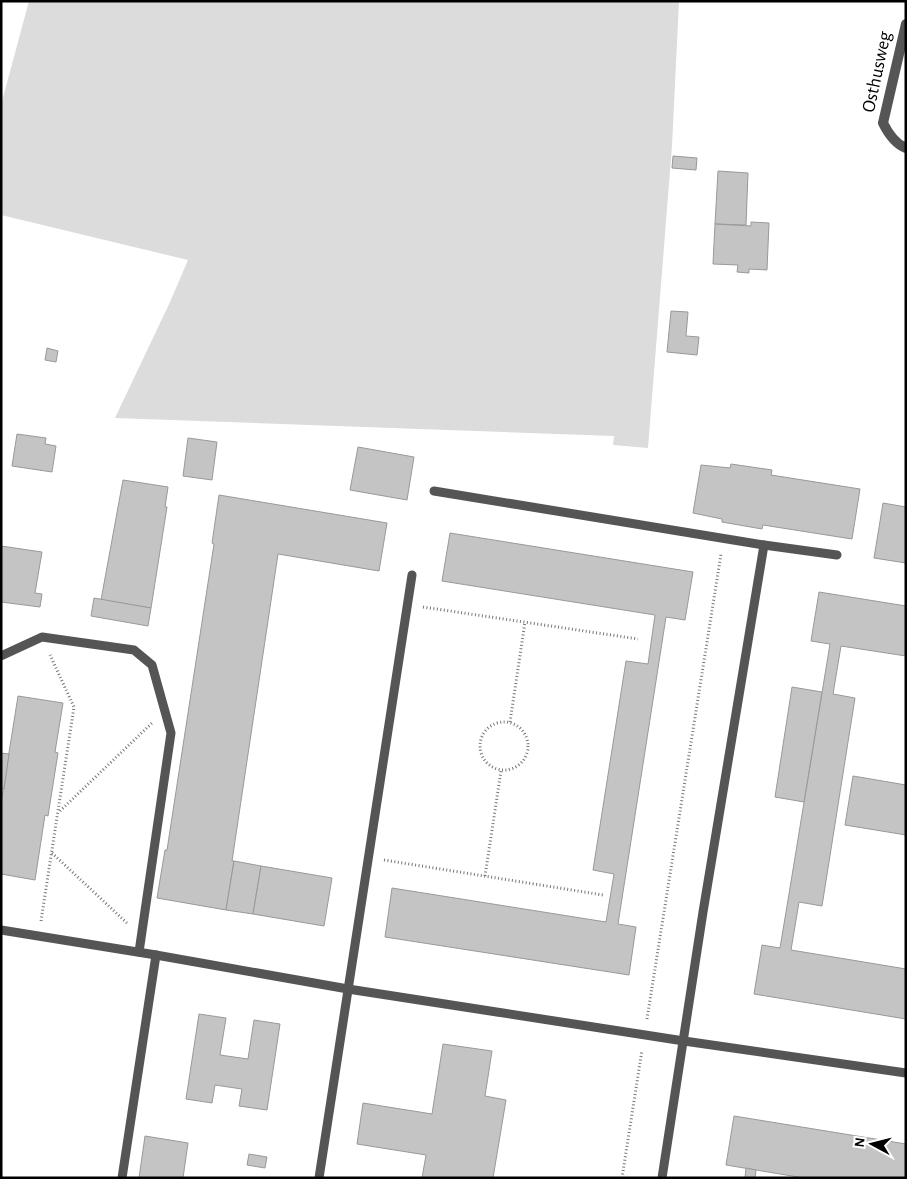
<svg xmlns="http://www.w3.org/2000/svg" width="907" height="1179" viewBox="0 0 907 1179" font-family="'Alegreya Sans',sans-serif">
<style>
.green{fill:#dcdcdc}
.building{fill:#c4c4c4;stroke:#999}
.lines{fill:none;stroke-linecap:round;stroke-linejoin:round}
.path{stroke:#777;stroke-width:3;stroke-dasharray:1 2.5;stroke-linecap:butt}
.lane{stroke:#555;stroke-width:9}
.street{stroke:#555;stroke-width:10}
.labels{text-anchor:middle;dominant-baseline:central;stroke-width:4.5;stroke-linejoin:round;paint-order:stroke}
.street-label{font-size:19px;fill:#000;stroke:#fff}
</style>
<rect width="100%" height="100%" fill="#fff"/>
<polygon class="green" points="29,1 679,1 672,146 648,448 613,445 614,436 115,418 170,302 188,260 1,215 1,105"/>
<g class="building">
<polygon points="673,156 697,158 696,170 672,168"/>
<polygon points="718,171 748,173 746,225 715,224"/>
<polygon points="751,222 769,223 767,270 749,269 749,273 737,272 738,265 713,264 715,224 751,226"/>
<polygon points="671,311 688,312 686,336 699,337 697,355 667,352"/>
<polygon points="47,348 58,351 56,362 45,360"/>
<polygon points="17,434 46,438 45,444 56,446 52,472 12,466"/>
<polygon points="188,438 217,442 212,480 183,476"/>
<polygon points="358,447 414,457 407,500 350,490"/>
<polygon points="731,464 772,470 771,475 860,489 852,539 763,525 762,529 722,522 722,519 693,513 701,465 730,468"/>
<polygon points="123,480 168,487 165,507 167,507 151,608 101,600"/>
<polygon points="219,495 387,523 379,571 278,554 232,861 234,861 226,910 157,898 165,850 167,850 214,544 212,543"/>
<polygon points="883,503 906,507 906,563 874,558"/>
<polygon points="450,533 693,572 685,620 666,617 618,924 636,927 629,975 385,937 392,888 606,922 614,874 593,870 626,661 648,664 655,615 442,581"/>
<polygon points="1,546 42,552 35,593 42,594 40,607 1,602"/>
<polygon points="819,592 906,606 906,656 841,646 833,694 855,698 822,906 799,902 791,950 906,969 906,1019 754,994 762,945 780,948 788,900 830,644 811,641"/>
<polygon points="94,598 151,608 148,626 91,616"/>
<polygon points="792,687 822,692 804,802 775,797"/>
<polygon points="18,696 63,703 55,752 58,753 48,816 45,815 35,880 1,874 1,803"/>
<polygon points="1,753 9,754 4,789 1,788"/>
<polygon points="853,776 906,785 906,835 845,825"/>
<polygon points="234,861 261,866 253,914 226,910"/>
<polygon points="261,866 332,878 324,926 253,914"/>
<polygon points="199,1014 226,1018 220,1055 248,1059 254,1020 280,1024 267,1110 239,1106 242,1089 215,1085 212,1103 186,1099"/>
<polygon points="443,1044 492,1051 485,1096 506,1100 493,1178 422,1178 426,1155 357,1144 363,1103 432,1114"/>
<polygon points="734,1116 906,1144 906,1178 804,1178 726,1165"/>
<polygon points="145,1136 188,1143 183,1178 139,1178"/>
<polygon points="249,1154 267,1157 265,1168 247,1165"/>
<polygon points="746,1168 756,1170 755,1178 745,1178"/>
</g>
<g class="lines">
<g class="path">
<polyline points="423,607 638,639"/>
<circle cx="504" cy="746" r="24"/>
<polyline points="510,722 525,622"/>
<polyline points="60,811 153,722"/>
<polyline points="52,853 128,924"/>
<polyline points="384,860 603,895"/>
<polyline points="485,876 501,771"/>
<polyline points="41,921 74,707 50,655"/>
<polyline points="647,1019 721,554"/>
<polyline points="622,1178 642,1050"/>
</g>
<g class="lane">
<polyline points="434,491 764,545 837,555"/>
<polyline points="1,656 42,637 134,650 152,665 171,733 139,952"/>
<polyline points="1,930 156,955 348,989 684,1041 906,1073"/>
<polyline points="122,1178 156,955"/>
<polyline points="319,1178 412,575"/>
<polyline points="662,1178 703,912 764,545"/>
</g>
<path class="street" d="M906,24L883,123C888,133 895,144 906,148"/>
</g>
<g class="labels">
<g class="street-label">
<text transform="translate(877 72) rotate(-78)">Osthusweg</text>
</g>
</g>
<rect width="907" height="1179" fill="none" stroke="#000000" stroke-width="5"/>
<g transform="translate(872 1144) rotate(277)" stroke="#ffffff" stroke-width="4" paint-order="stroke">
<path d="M0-4L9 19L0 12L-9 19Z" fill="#000000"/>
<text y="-8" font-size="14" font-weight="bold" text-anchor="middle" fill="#000000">N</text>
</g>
</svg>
